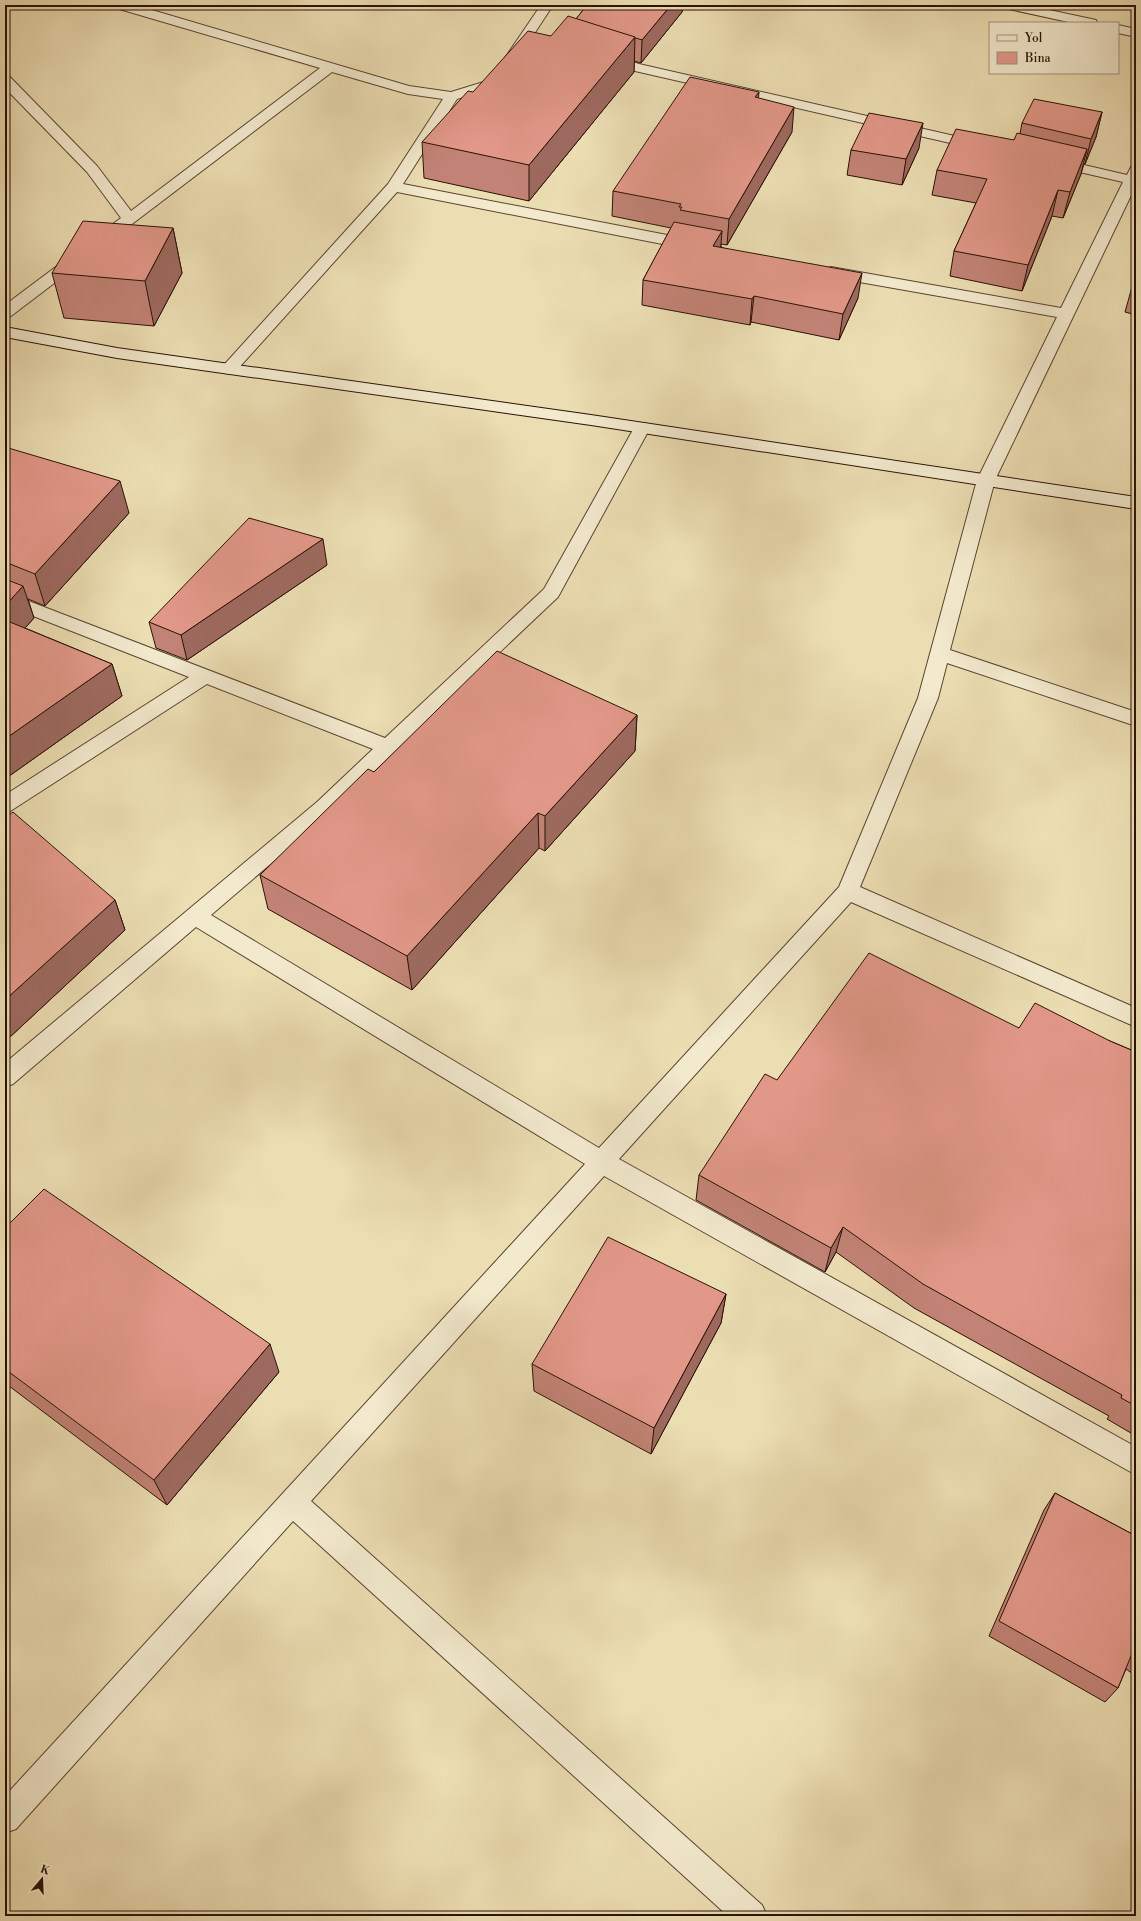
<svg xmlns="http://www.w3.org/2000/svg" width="1141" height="1921" viewBox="0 0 1141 1921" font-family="'Libre Bodoni',serif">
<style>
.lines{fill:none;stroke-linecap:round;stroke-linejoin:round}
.street-casing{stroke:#5b4430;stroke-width:2}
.secondary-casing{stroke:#2b1105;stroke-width:2}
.street{fill:#f3eace;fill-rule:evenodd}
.secondary{fill:#f3eace;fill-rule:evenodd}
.wall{fill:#c28376;stroke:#2b1105}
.shaded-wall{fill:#9e6a60;stroke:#2b1105}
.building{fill:#e29889;stroke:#2b1105}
</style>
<rect width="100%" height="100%" fill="#ecdeb3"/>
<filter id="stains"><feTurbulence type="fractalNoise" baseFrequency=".005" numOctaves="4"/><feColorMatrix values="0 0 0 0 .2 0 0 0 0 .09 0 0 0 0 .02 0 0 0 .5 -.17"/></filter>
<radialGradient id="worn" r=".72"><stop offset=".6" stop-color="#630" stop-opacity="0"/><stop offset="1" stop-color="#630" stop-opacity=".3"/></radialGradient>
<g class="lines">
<defs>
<g id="street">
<polygon points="115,5 135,5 409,86 451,92 490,80 541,5 553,5 500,86 457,99 403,184 693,240 698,242 701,245 698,248 693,250 397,192 235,372 229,374 223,372 221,369 223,366 388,184 443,99 408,94 332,72 11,316 5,318 5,305 121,218 87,172 5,88 5,76 10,77 97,166 131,211 320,68 116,8"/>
<polygon points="1003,5 1026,5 1096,20 1097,23 1073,23 1004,8"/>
<polygon points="1118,25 1136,29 1136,37 1118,33"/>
<polygon points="606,54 639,64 981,142 986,143 988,146 986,149 981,150 635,71 601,61 599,58 601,55"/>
<polygon points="1054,158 1127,175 1131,167 1136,166 1136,185 995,480 950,650 1136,712 1136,726 947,663 938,698 860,887 1136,1008 1136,1027 851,902 619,1159 1136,1447 1136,1475 604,1176 311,1501 762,1905 767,1916 728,1916 293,1521 16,1829 5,1833 5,1796 585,1164 196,927 13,1084 5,1087 5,1063 317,802 373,749 207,684 12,810 5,813 5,795 189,677 5,605 5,592 385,738 544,589 634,428 636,424 642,423 648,424 650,428 558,597 331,812 211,915 599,1148 839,887 918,698 977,480 1057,317 831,277 826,275 823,272 826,269 831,267 1061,308 1123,182 1049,165 1047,162 1049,159"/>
</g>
<polygon id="secondary" points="5,327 117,348 591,415 1136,497 1136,509 591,425 117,358 5,337"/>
</defs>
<use href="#street" class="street-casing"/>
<use href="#secondary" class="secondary-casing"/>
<use href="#street" class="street"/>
<use href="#secondary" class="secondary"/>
</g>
<g class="wall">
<polygon points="587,5 683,5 682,12 641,63 634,61 634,72 529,201 424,178 422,142 473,92 576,19"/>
<polygon points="1128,5 1136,5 1136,7"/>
<polygon points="758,98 792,132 727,245 721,244 721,247 858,298 839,340 751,322 750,325 642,305 643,280 671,228 612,216 613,191"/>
<polygon points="1102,112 1096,137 1085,164 1084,164 1081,174 1063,218 1052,216 1022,291 950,276 954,251 976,203 932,195 937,170 1014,140 1020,134 1022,123"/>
<polygon points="919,148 902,185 847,175 851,150"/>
<polygon points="173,228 182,273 154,326 64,318 52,273"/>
<polygon points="1136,274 1136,315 1125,312 1132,287 1136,277 1135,277"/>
<polygon points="5,447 129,513 45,606 28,599 34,618 25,628 112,664 122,696 5,779"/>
<polygon points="327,565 187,660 156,648 149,622"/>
<polygon points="637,715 635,751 545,851 539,848 412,990 268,909 260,875 374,772"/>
<polygon points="5,818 115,900 125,930 10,1037 5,1033"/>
<polygon points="1019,1028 1110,1041 1136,1052 1136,1436 1107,1419 1109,1416 914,1308 836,1252 825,1272 696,1200 699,1175 777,1080"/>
<polygon points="5,1228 279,1372 167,1505 5,1383"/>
<polygon points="726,1294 721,1323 651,1454 534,1391 532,1364"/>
<polygon points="1055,1493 1136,1536 1136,1676 1126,1669 1118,1688 1105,1702 989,1636 1044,1510"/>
</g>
<g class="shaded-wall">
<polygon points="671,5 683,5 682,12 641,63 642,40"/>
<polygon points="635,37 634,72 529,201 529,165"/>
<polygon points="759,92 757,117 755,97"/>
<polygon points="794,107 792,132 727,245 729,219"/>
<polygon points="1102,112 1096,137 1085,164 1091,139"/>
<polygon points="923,123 919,148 902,185 906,159"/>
<polygon points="1087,149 1081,174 1063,218 1070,192"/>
<polygon points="1058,190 1052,216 1022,291 1028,265"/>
<polygon points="173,228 182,273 154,326 145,281"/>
<polygon points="722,231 720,257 713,246"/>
<polygon points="862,273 858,298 839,340 843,314"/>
<polygon points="754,296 751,322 750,325 752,299"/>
<polygon points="120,481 129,513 45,606 35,574"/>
<polygon points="323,539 327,565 187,660 181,635"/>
<polygon points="23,586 34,618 16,638 5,632 5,606"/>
<polygon points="112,664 122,696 5,779 5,739"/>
<polygon points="637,715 635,751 545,851 545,816"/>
<polygon points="538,813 539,848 412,990 407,956"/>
<polygon points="115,900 125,930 10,1037 5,1026 5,1000"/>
<polygon points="843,1227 836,1252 825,1272 831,1248"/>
<polygon points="726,1294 721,1323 651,1454 654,1428"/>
<polygon points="270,1344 279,1372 167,1505 154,1480"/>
</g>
<g class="building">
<polygon points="587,5 671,5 642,40 576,19"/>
<polygon points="568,16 635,37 529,165 422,142 468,91 473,92 528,31 551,36"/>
<polygon points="690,77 759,92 755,97 794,107 729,219 680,210 682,207 679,207 681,204 613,191"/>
<polygon points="1034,99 1102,112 1091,139 1022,123"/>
<polygon points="869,113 923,123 906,159 851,150"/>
<polygon points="956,129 1014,140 1017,133 1087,149 1070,192 1058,190 1028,265 954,251 987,179 937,170"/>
<polygon points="83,221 173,228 145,281 52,273"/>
<polygon points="674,222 722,231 713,246 862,273 843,314 754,296 752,299 643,280"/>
<polygon points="1136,276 1136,287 1132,287"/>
<polygon points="5,447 120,481 35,574 5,562"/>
<polygon points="249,518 323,539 181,635 149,622"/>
<polygon points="5,579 23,586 5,606"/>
<polygon points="5,620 112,664 5,739"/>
<polygon points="497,651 637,715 545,816 538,813 407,956 260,875 368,769 374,772"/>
<polygon points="13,812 115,900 5,1000 5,818"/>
<polygon points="869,953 1019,1028 1035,1003 1110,1041 1136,1052 1136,1406 1121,1398 1122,1395 923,1284 843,1227 831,1248 699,1175 765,1074 777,1080"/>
<polygon points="44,1189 270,1344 154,1480 5,1369 5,1228"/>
<polygon points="608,1237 726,1294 654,1428 532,1364"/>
<polygon points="1055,1493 1136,1536 1136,1653 1133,1651 1118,1688 999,1621"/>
</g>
<rect width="1141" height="1921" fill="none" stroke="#ecdeb3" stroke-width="20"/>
<rect x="6" y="6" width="1129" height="1909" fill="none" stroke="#2b1105" stroke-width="2"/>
<rect x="10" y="10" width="1121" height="1901" fill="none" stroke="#2b1105"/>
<rect x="989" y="22" width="130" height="52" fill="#f3eace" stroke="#a3937e"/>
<rect x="997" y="35" width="20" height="6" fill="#f3eace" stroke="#a3937e"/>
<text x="1025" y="42" font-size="12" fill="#2b1105">Yol</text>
<rect x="997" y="52" width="20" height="12" fill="#e29889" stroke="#a3937e"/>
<text x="1025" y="62" font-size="12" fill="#2b1105">Bina</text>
<g transform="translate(42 1879) rotate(19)" stroke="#f3eace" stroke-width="3" paint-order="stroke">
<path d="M0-3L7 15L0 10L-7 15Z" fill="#2b1105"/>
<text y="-6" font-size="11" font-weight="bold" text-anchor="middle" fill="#2b1105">K</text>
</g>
<rect width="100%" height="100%" filter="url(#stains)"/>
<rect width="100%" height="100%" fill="url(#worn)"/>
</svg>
